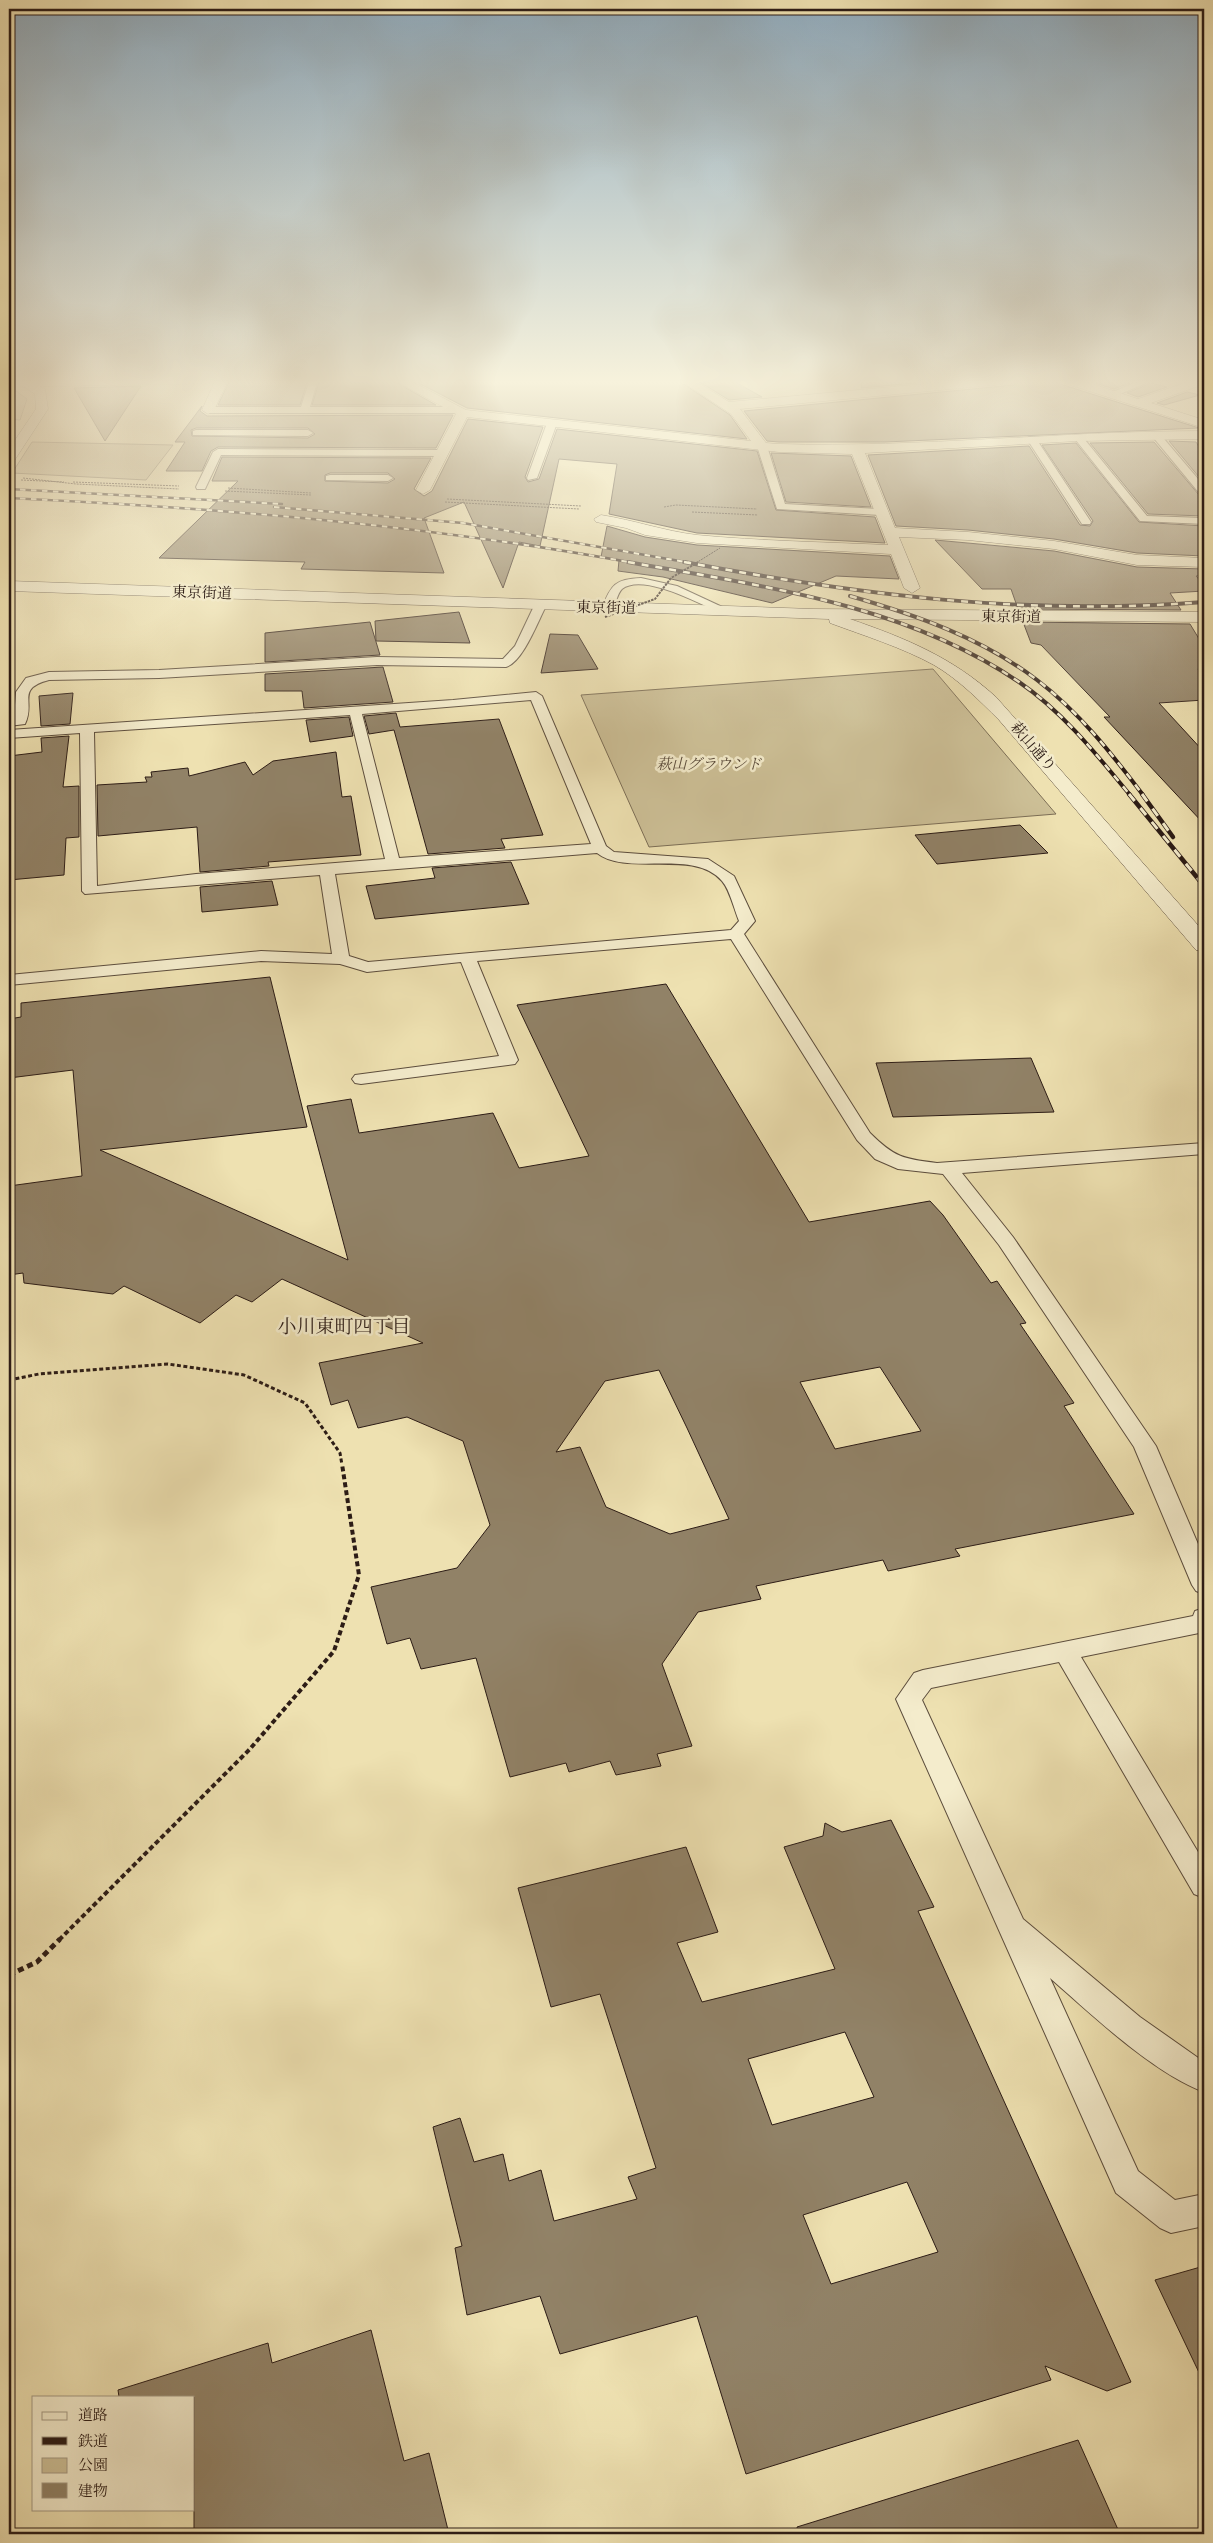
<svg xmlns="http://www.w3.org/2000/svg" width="1213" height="2543" viewBox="0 0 1213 2543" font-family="'Libre Bodoni','Noto Serif JP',serif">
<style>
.green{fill:#cdc097;stroke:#7c6e56}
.building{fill:#918267;stroke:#2c1c16;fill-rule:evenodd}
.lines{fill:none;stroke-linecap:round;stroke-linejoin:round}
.service-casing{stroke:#5c4d3d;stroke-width:2}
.minor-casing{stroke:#5c4d3d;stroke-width:1}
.tertiary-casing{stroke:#5c4d3d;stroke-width:1}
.path-far3{stroke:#2c1c16;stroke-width:1;stroke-dasharray:2 1;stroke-linecap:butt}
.path-far2{stroke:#2c1c16;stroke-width:3;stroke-dasharray:4 2.5;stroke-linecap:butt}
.path-far1{stroke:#2c1c16;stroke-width:4;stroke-dasharray:5 3;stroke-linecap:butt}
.path{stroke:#2c1c16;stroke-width:5;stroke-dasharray:6 4;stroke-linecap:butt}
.service{fill:#f4eccc;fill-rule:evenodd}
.minor{fill:#f4eccc;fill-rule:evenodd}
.tertiary{fill:#f4eccc;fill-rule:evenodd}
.rail-far2-casing{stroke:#2c1c16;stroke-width:2.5}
.rail-far1-casing{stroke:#2c1c16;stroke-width:4}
.rail-casing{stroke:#2c1c16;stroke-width:4.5}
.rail-far2{stroke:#f4eccc;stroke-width:2;stroke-dasharray:5.5;stroke-linecap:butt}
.rail-far1{stroke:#f4eccc;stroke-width:2.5;stroke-dasharray:7;stroke-linecap:butt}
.rail{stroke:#f4eccc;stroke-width:3;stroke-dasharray:9;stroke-linecap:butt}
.path-bridge-far1{stroke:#2c1c16;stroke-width:1;stroke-dasharray:2 1;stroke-linecap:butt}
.path-bridge{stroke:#2c1c16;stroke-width:2;stroke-dasharray:2.5 1;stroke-linecap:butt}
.labels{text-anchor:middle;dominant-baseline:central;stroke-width:5;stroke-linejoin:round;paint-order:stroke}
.far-street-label{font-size:15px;fill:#2c1c16;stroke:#f4eccc}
.far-park-label{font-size:15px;font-style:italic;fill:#5c4d3d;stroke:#f4eccc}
.neighbourhood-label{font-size:19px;fill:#2c1c16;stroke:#f4eccc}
</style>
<rect width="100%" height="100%" fill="#eee1b1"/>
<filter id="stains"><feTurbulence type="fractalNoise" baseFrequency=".004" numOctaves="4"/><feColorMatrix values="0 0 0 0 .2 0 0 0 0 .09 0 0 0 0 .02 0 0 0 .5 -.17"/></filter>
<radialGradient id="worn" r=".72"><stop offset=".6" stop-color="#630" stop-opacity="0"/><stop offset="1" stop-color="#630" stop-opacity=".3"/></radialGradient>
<g class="green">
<polygon points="9,386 27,399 20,420 9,419"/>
<polygon points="32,442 173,445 146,480 12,473"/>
<polygon points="933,669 1056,814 649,847 581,695"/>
</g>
<g class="building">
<polygon points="237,379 308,379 300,405 218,405 228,384"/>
<polygon points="320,379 390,379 436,405 312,405"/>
<polygon points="411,379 676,379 730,415 747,439 467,408"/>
<polygon points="695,379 730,379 762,397 729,400"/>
<polygon points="862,379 958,379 861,388"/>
<polygon points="1022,379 1057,379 1060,384 1199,428 885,442 779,442 767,441 744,411 1014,385"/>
<polygon points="1083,379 1133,379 1137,380 1114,389"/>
<polygon points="1151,383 1167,387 1138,397 1127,393"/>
<polygon points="141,386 105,441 74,388"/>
<polygon points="1187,392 1200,395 1164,405 1157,403"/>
<path d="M202,406L200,411L207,416L453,415L436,448L218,447L211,451L202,471H166L185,442H175ZM196,428H308L315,434L308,438L192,436L191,430Z"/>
<path d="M468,419L543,427L525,477L528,482L539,479L557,429L757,451L776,510L875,517L885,543L697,533L609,514L617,464L559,459L540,546L519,542L503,588L464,502L424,518L444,573L301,569L305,562L159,558L238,481H212L222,457L431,458L414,489L424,496L432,491ZM330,473H388L395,479L388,483L325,481V475Z"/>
<polygon points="1169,441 1196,442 1204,455 1204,483"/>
<polygon points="1154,442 1199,495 1204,497 1204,516 1148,514 1090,443"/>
<polygon points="1076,443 1139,522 1204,526 1204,556 1137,553 1054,539 968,530 896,526 868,455 1029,446 1080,525 1090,526 1093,521 1042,445"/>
<polygon points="771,453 851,456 871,507 786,502"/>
<polygon points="607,526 645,537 697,545 890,556 899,579 836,576 772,603 663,577 618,571 619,560 601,557"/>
<polygon points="935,540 1054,551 1137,567 1204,569 1204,576 1196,576 1204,585 1204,591 1170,593 1181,610 1018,609 1011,589 982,589"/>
<polygon points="459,612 470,643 376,641 375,621"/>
<polygon points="370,622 380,655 265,662 265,633"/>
<polygon points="1023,622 1190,624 1204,647 1204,662 1198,669 1204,678 1204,700 1159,703 1204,752 1204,824 1104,717 1110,717 1041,645 1031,643"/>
<polygon points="550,634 578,635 598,669 541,673"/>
<polygon points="383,667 393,702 304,708 302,691 265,691 265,674"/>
<polygon points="73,693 70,724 41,726 39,696"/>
<polygon points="396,713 400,727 499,719 543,835 501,839 505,848 428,854 394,730 369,734 364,716"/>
<polygon points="349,717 353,736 310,742 306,720"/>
<polygon points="69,736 63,787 79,786 79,837 66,838 64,875 9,880 9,756 42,752 41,738"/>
<polygon points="336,752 342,797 351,796 361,855 268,862 269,866 200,872 197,827 98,836 97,785 147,782 145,777 152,777 151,772 188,768 189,776 245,762 253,775 273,761"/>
<polygon points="1020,825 1048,853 937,864 915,835"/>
<polygon points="511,862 529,904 375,919 366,886 435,878 432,868"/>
<polygon points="272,881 278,905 202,912 200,887"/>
<path d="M270,977L307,1127L100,1150L348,1260L307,1106L351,1099L359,1133L493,1113L519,1168L589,1156L517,1005L666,984L809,1222L930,1201L943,1215L991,1283L997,1281L1026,1323L1020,1324L1074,1403L1064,1406L1134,1514L955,1549L960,1556L888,1571L883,1560L756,1586L761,1599L698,1612L662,1664L692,1746L657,1754L661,1766L616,1775L610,1761L569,1772L566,1763L510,1777L476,1658L421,1669L410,1638L387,1644L371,1587L457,1568L490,1525L463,1441L407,1417L358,1428L348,1400L331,1405L319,1363L423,1343L282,1279L252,1302L236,1295L200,1323L124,1286L113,1294L24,1283L23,1273L9,1275V1186L82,1176L73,1070L9,1078V1019L21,1017V1003ZM880,1367L921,1431L835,1449L800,1382ZM659,1370L687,1428L729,1519L670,1534L606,1507L580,1447L556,1452L605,1381Z"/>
<polygon points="1031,1058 1054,1112 893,1117 876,1063"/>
<path d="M891,1820L934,1907L918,1911L1131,2382L1107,2391L1045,2366L1051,2380L746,2474L697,2316L560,2354L540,2296L467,2315L455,2248L462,2246L433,2127L460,2118L474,2162L503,2154L509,2181L541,2170L554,2221L637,2199L628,2177L656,2168L600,1994L551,2007L518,1888L686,1847L718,1932L677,1943L702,2002L835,1969L784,1847L823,1836L825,1823L842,1832ZM845,2032L874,2097L772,2125L748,2059ZM907,2182L938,2252L831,2284L803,2215Z"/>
<polygon points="1204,2266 1204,2383 1155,2280"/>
<polygon points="371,2330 404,2461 429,2453 449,2534 194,2534 194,2397 119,2397 118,2390 268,2343 272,2363"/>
<polygon points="1078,2440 1120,2534 798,2534 797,2527"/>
</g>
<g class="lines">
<defs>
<g id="service">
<polygon points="310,379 318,379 310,407 457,407 462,410 457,413 208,413 203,410 208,407 301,407"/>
<polygon points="1144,379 1156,379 1115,396 1108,394"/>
<polygon points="552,420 557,423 537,478 528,480 527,478 547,423"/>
<polygon points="196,430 308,430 313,433 308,436 193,435 193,431"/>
<polygon points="1153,433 1159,433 1204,486 1204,495 1200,494 1153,437"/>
<polygon points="1075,435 1081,435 1147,516 1204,518 1204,524 1140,521 1075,439"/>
<polygon points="1029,437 1035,437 1091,522 1090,524 1082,524 1027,439"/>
<polygon points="762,443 767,446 785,504 880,509 885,512 880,515 777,509 757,446"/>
<polygon points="218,449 442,450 447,453 442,456 221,455 205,489 197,489 196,487 213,452"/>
<polygon points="330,475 388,475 393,478 388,481 326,480 326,476"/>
<path d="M641,578L677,586L733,612L731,614H723C702,605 643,572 622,589C617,594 616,604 612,610H604L602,608C611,585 615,579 641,578Z"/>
<path d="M540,603L546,606C538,621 523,662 506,667L377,665L159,678L49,680C15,689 36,702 25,724L9,726V718H14L16,692L26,678L49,672L159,670L377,657L503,659L515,646L534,606Z"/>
<path d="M536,692L542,696L606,846L614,852L708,859L734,876L755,921L744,934L870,1133C894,1157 903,1159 937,1163L1204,1143V1154L962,1173L1013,1237L1156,1446L1204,1558V1594L1196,1591L1192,1585L1134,1447L999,1245L943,1174L898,1169L875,1159L857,1140L731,939L477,961L518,1060L515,1064L361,1084L355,1083L352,1079L355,1075L499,1056L461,962L367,972L340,964L261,961L9,985V975L261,951L332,954L320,875L85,894L82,891L80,733L9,738V730L453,700ZM531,700L591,844L399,858L362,714ZM350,715L385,859L196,874L97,886L94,732ZM597,853C627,877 693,848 722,881C730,890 734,909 739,921L731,930L368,962L349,956L335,874Z"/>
<path d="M1204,1608V1632L1081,1657L1204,1862V1898L1194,1894L1059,1662L931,1688L922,1700L1023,1919L1140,2017L1204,2062V2092C1153,2073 1091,2014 1050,1978L1138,2171L1175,2200L1204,2194V2226L1171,2233L1160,2228L1116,2193L896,1699L914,1673L923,1670L1193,1616L1195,1611Z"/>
</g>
<g id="minor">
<polygon points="9,379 235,379 227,383 214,410 208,414 202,410 214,383 9,387"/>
<path d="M392,379H407L466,410L751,441L731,414L678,379H692L729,402L977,379H1020L1014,383L740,409L766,443L779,444C921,448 1062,431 1204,431V439L1078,441L865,453L895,528L968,532L1054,541L1137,555L1204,558V567L1137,565L1054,549L968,540L899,537L920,588L912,593L904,588L891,554L697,543L645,535L626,528L596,522L594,519L601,515C634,520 664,531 697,535C760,541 824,542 888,545L852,454L779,452L467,417L430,490L423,494L416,490L456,414Z"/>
<polygon points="1059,379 1077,379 1138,399 1196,379 1204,379 1204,384 1151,403 1204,420 1204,428 1061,382"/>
</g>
<g id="tertiary">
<polygon points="24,379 45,389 48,409 14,461 9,462 9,449 36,409 35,394 18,383"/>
<path d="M9,581L813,609L1204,612V622L850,619C905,638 952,657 996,697L1204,932V951L1196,950L999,720C979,700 958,679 934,665C901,647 865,636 830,623L829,619L9,591Z"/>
</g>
</defs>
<use href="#service" class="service-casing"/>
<use href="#minor" class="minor-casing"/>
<use href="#tertiary" class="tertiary-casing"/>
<g class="path-far3">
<polyline points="23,478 76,484 179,489"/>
<polyline points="21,480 64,482"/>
<polyline points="73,482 179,486"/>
<polyline points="228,488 311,493"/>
<polyline points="225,491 311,495"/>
<polyline points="447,499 581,506"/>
<polyline points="445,502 579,509"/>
<polyline points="664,507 676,505 757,509"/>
<polyline points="692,512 758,515"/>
</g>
<polyline class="path-far2" points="9,1380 39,1374 168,1364 244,1375 305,1403 340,1453 342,1465"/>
<polyline class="path-far1" points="59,1940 250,1749 334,1651 359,1575 342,1464"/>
<polyline class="path" points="9,1975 37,1962 60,1939"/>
<use href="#service" class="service"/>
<use href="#minor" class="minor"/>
<use href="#tertiary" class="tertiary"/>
<defs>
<g id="rail-far2">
<polyline points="9,489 282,504"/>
<path d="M9,498C219,508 427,525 634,563"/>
<polyline points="274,507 463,523 691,563"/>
</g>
<g id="rail-far1">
<path d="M628,562C761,586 904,604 1019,682C1063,712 1097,755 1130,795"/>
<path d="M684,562C860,595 1024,616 1204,602"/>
<path d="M850,596C916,615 982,638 1037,680C1079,712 1112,754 1143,795"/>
</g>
<g id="rail">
<polyline points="1129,794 1204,886"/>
<polyline points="1142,794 1173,837"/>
</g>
</defs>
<use href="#rail-far2" class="rail-far2-casing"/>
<use href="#rail-far1" class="rail-far1-casing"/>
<use href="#rail" class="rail-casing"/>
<use href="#rail-far2" class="rail-far2"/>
<use href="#rail-far1" class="rail-far1"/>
<use href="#rail" class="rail"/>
<polyline class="path-bridge-far1" points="696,563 720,548"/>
<polyline class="path-bridge" points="605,617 655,599 671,578 698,562"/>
</g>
<linearGradient id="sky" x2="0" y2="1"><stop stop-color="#90abbd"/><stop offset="0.52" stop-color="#f7f2dc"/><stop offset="1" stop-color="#f7f2dc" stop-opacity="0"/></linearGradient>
<rect width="1213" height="735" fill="url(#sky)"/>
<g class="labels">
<g class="far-street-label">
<text transform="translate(202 593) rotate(2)">東京街道</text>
<text transform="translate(606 608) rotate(1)">東京街道</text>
<text transform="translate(1011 617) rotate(1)">東京街道</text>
<text transform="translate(1033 747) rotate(49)">萩山通り</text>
</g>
<g class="far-park-label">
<text x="709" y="764">萩山グラウンド</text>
</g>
<g class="neighbourhood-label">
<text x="344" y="1327">小川東町四丁目</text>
</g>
</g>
<rect width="1213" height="2543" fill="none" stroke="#eee1b1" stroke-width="30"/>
<rect x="10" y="10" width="1193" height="2523" fill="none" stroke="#2c1c16" stroke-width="2.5"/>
<rect x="15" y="15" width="1183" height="2513" fill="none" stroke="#2c1c16"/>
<rect x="32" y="2396" width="162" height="115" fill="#f4eccc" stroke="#a49983"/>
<rect x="42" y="2412" width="25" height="8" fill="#f4eccc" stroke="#a49983"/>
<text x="78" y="2420" font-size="15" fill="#2c1c16">道路</text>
<rect x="42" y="2437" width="25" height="8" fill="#2c1c16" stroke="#a49983"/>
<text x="78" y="2446" font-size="15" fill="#2c1c16">鉄道</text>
<rect x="42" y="2458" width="25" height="15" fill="#cdc097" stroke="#a49983"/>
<text x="78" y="2470" font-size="15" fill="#2c1c16">公園</text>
<rect x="42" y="2483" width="25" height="15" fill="#918267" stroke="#a49983"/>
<text x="78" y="2496" font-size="15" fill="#2c1c16">建物</text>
<rect width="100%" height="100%" filter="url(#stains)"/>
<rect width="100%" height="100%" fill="url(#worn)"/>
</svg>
